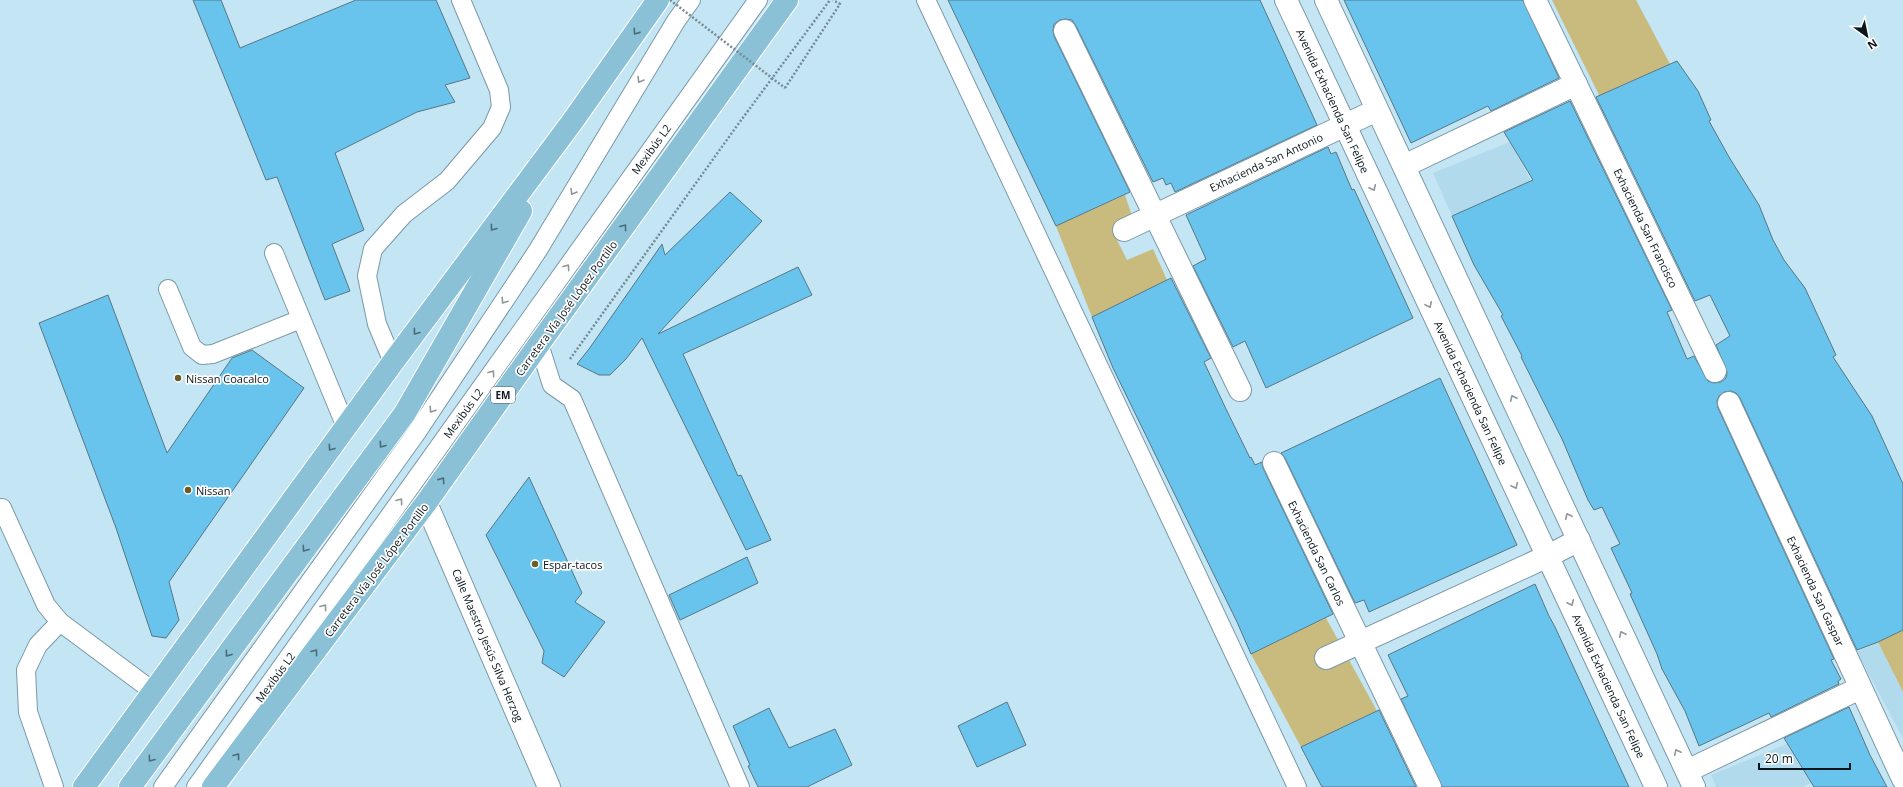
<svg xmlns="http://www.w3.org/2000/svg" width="1903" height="787" viewBox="0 0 1903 787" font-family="'Open Sans',sans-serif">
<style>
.built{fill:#b2daed}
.green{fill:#c8bb7d}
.building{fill:#68c4ec;stroke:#597684}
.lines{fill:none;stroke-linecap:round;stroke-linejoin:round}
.lane-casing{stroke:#7b99a8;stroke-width:20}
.street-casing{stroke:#7b99a8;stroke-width:24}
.primary-casing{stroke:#fff;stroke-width:24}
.path{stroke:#738b95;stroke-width:2.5;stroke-dasharray:2 2;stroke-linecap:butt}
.lane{stroke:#fff;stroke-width:18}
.street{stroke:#fff;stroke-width:22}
.primary{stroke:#8ac1d6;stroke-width:22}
.path-bridge{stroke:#738b95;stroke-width:2.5;stroke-dasharray:2 2;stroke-linecap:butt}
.oneway{stroke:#4a6c78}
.oneway2{stroke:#919698}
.poi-dot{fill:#675d2a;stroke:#fff;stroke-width:1.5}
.labels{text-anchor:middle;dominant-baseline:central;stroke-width:3.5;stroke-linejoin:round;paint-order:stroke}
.shield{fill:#fff;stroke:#545c5f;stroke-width:1}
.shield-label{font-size:10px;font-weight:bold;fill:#0a161b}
.street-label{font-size:11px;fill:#0a161b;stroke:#fff}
.poi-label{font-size:11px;fill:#0a161b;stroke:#fff;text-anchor:start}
</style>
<rect width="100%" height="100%" fill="#c4e5f4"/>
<g class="built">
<polygon points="1510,142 1531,181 1452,216 1433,173"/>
<polygon points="1878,642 1903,692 1903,738 1857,652"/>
<polygon points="1787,744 1811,783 1802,787 1716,787 1711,775"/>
</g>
<g class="green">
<polygon points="1552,0 1636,0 1670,64 1611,90 1600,97"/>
<polygon points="1125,195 1132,216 1112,230 1127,260 1153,249 1167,280 1092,317 1056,226"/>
<polygon points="1326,618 1377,711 1301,747 1251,654"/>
<polygon points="1903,630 1903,692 1878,642"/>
</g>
<g class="building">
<polygon points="193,0 221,0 240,48 356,0 436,0 470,78 445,85 455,102 417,112 335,153 364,230 332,244 350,291 325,300 277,177 266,180"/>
<polygon points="948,0 1260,0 1317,125 1175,192 1171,183 1166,185 1163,178 1153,182 1076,26 1072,20 1065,19 1060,20 1054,24 1053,31 1054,36 1130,192 1056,226"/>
<polygon points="1344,0 1523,0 1559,78 1491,111 1488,106 1411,143"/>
<polygon points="1677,61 1698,91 1711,120 1709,121 1729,157 1759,205 1773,240 1784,260 1805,288 1836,355 1833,357 1872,416 1903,484 1903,630 1878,642 1857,650 1740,398 1736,393 1731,391 1724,392 1719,396 1717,401 1718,408 1834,659 1831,660 1841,679 1838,681 1839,684 1771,717 1769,713 1699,746 1685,711 1662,669 1657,654 1630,594 1632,593 1611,548 1620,544 1602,507 1594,510 1588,500 1562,439 1521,357 1522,356 1501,316 1503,315 1474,265 1452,216 1533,180 1504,132 1570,101 1672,310 1667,312 1687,359 1694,356 1708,381 1714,383 1721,382 1726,378 1727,372 1716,345 1730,336 1710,295 1695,301 1596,97"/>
<polygon points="1328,147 1331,154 1336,152 1352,190 1354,189 1413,318 1266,388 1245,341 1233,347 1193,266 1206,259 1186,215"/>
<polygon points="730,192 762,221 658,334 798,267 812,295 683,354 730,458 738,476 741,475 771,540 746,550 642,338 626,359 610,375 599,375 577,364 589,349 662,244 665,255"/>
<polygon points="1171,278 1211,358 1204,362 1226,409 1250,458 1251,457 1255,465 1262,462 1263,468 1333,614 1251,654 1237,622 1113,368 1092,317"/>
<polygon points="108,295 167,453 232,358 252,350 304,388 169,582 179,620 166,638 152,636 116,528 39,323"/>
<polygon points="1440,378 1517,545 1369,612 1364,600 1355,603 1285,458 1281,453"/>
<polygon points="529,477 582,593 575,602 605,622 564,677 542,663 544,651 486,535"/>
<polygon points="747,557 758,583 680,620 669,595"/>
<polygon points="1535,584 1549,616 1555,627 1629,787 1442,787 1401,699 1408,696 1388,655"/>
<polygon points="1007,702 1026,745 977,767 958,726"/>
<polygon points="1849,707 1870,755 1887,787 1814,787 1784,738"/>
<polygon points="769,708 789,748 835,729 852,765 807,787 758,787 748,766 750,765 733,726"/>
<polygon points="1379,710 1416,787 1322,787 1301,747"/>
</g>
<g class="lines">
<defs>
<g id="lane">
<polyline points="926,0 1297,787"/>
<polyline points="274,253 346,427"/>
<polyline points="168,289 192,347 202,355 213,354 301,319"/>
<polyline points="539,344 552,385 572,399 740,787"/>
<polyline points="393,362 377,324 367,276 373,249 404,214 447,181 492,128 501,107 499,90 461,0"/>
<polyline points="2,508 46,605 60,622 154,692"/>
<polyline points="54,787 28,712 26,670 38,645 60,622"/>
<polyline points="163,787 417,432 538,250 676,21 691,0"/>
<polyline points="196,787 758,0"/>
</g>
<g id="street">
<polyline points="1286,0 1656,787"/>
<polyline points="1326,0 1694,787"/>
<polyline points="1535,0 1715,371"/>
<polyline points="1065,31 1240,390"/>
<polyline points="1404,166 1576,84"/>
<polyline points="1124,230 1377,110"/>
<polyline points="1729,403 1903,779"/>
<polyline points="1274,463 1430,787"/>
<polyline points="426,503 549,787"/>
<polyline points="1326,658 1548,556 1579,540"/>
<polyline points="1687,771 1860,688"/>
</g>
<g id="primary">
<polyline points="84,787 393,362 572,122 658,0"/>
<polyline points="130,787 405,413 521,211"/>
<polyline points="213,787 426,503 539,344 787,0"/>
</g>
</defs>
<use href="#lane" class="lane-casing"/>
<use href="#street" class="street-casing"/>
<use href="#primary" class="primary-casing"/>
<g class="path">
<polyline points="785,88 840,4 833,0"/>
<polyline points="570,359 739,123 830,0"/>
</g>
<use href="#lane" class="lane"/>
<use href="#street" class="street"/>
<use href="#primary" class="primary"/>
<polyline class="path-bridge" points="670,0 785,88"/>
</g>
<defs><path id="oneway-chevron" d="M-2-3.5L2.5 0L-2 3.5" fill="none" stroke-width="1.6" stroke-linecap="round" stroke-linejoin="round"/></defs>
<g class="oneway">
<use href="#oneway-chevron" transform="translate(636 32) rotate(125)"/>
<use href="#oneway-chevron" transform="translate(624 227) rotate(-54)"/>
<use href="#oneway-chevron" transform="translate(493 228) rotate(127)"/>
<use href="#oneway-chevron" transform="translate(416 332) rotate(127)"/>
<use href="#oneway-chevron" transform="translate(382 445) rotate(126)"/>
<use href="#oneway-chevron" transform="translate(331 448) rotate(126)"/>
<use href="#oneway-chevron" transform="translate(442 480) rotate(-55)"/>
<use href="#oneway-chevron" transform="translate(305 549) rotate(126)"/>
<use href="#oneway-chevron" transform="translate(315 652) rotate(-53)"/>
<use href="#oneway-chevron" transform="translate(228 654) rotate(126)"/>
<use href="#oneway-chevron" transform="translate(237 756) rotate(-53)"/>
<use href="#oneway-chevron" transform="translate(151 759) rotate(126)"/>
</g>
<g class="oneway2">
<use href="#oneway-chevron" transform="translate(640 80) rotate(121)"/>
<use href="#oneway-chevron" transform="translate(1373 188) rotate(65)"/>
<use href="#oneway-chevron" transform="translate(573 192) rotate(121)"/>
<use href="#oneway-chevron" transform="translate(567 267) rotate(-54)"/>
<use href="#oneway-chevron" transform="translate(504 301) rotate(124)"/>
<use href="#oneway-chevron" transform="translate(1429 305) rotate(65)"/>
<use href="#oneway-chevron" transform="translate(492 373) rotate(-54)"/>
<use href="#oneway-chevron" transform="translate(1513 398) rotate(-115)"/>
<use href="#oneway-chevron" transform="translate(432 410) rotate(124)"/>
<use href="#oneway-chevron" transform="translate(1515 486) rotate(65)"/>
<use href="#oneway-chevron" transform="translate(400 501) rotate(-54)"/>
<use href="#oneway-chevron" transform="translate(1568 516) rotate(-115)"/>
<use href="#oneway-chevron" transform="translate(1571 603) rotate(65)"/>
<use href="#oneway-chevron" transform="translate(324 607) rotate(-54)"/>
<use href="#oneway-chevron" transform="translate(1622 634) rotate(-115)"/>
<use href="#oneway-chevron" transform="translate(1677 752) rotate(-115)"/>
</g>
<g class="poi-dot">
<circle cx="178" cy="378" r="4"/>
<circle cx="188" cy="490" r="4"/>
<circle cx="535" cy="564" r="4"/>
</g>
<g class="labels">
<rect class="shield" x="491" y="387" width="24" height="16" rx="3"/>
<g class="shield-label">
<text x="503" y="395">EM</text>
</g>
<g class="street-label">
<text transform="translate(1333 101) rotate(65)">Avenida Exhacienda San Felipe</text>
<text transform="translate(651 149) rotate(-54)">Mexibús L2</text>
<text transform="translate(1266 162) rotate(-25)">Exhacienda San Antonio</text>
<text transform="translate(1646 228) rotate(64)">Exhacienda San Francisco</text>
<text transform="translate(566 308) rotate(-54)">Carretera Vía José López Portillo</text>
<text transform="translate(1471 393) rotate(65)">Avenida Exhacienda San Felipe</text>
<text transform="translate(463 413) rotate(-54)">Mexibús L2</text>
<text transform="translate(1317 553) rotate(64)">Exhacienda San Carlos</text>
<text transform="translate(376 570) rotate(-53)">Carretera Vía José López Portillo</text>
<text transform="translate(1816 591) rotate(65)">Exhacienda San Gaspar</text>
<text transform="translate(488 645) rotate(67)">Calle Maestro Jesús Silva Herzog</text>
<text transform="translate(275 677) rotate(-54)">Mexibús L2</text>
<text transform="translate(1609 686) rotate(65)">Avenida Exhacienda San Felipe</text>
</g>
<g class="poi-label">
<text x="186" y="378">Nissan Coacalco</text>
<text x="196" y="490">Nissan</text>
<text x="543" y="564">Espar-tacos</text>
</g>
</g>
<g transform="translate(1867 36) rotate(147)" stroke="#ffffff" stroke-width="3" paint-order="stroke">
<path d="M0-3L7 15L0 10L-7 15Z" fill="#0a161b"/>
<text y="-6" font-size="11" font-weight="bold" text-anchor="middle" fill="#0a161b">N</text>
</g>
<path d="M1759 763v6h91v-6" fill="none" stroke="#0a161b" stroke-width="2"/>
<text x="1765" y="763" font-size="12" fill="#0a161b" stroke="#ffffff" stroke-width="3" paint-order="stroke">20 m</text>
</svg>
